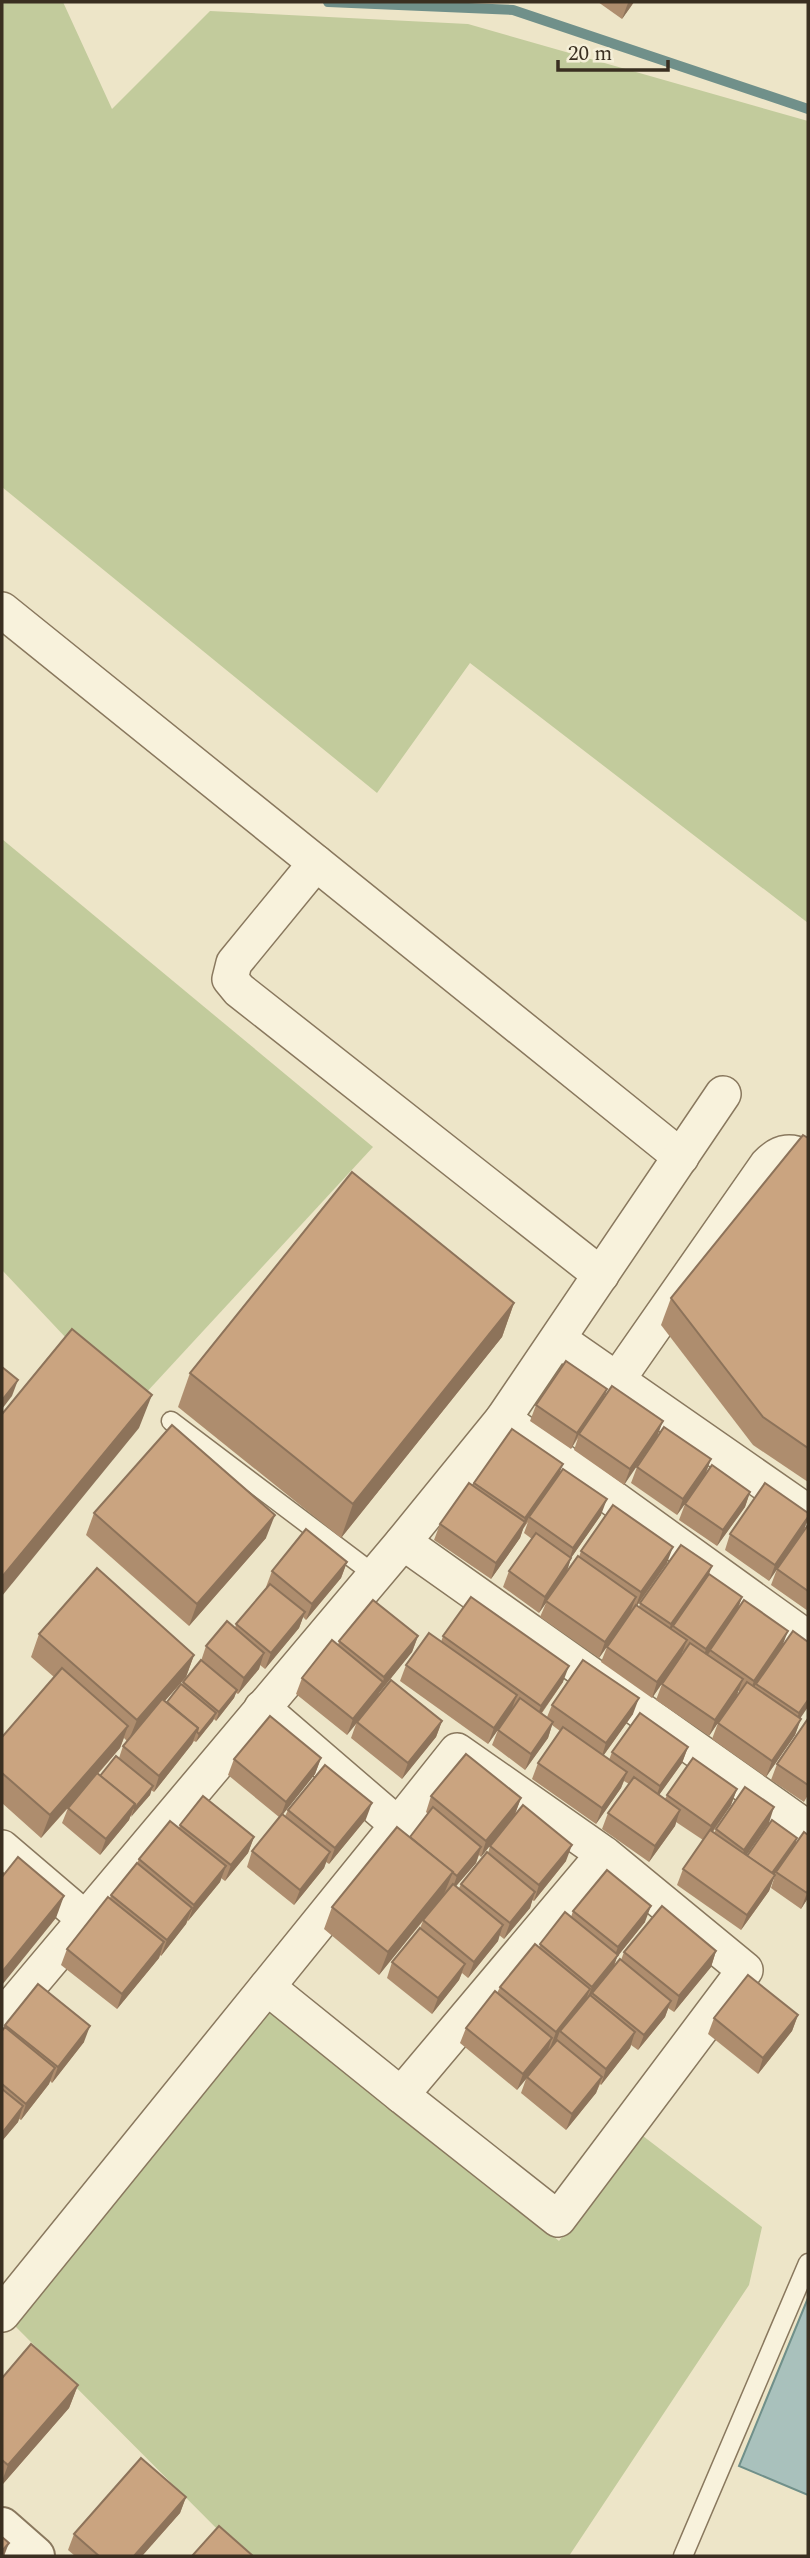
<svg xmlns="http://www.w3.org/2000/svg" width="810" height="2558" viewBox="0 0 810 2558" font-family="Spectral,serif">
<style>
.green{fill:#c2cb9c}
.water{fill:#a9c1bc;stroke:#70908a;stroke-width:2}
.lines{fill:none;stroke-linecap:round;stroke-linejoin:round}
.stream{stroke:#70908a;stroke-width:10}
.service-casing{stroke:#89785e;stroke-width:21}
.minor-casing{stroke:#89785e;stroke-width:38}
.tertiary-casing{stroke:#89785e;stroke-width:42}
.service{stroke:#f8f2dc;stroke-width:18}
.minor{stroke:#f8f2dc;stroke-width:35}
.tertiary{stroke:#f8f2dc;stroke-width:38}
.wall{fill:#ae8d6e;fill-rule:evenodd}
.shaded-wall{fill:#8d735a}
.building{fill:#caa480;stroke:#8d735a;stroke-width:2}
</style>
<rect width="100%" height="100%" fill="#ede5c8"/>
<g class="green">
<polygon points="2,2 63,2 112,109 210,11 468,24 808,121 808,923 470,663 377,793 2,487"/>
<polygon points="2,839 373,1147 132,1408 2,1270"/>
<polygon points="274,2004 559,2241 643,2136 762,2227 749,2285 569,2556 244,2556 12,2323"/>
</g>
<polygon class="water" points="808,2298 808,2495 739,2466"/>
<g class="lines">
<polyline class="stream" points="328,2 513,10 808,109"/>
<defs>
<g id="service">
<polyline points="171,1421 375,1575"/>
<polyline points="683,2556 808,2263"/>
</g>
<g id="minor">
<polyline points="2,610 681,1157"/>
<polyline points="316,863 234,963 230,979 239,990 601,1275"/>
<polyline points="558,1339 808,1513"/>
<path d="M617,1380L767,1165C780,1151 793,1149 808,1161"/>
<polyline points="503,1419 808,1639"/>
<polyline points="403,1542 808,1829"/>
<polyline points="398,1825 457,1751 604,1854 745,1970 558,2219 401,2095 604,1854"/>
<polyline points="2,1848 84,1918"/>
<polyline points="267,1987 401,2095"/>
<polyline points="2,2018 403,1542 503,1419 723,1094"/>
<polyline points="2,2314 398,1825 262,1708"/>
</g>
<polyline id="tertiary" points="2,2527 35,2556"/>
</defs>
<use href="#service" class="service-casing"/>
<use href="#minor" class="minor-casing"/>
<use href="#tertiary" class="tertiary-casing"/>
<use href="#service" class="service"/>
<use href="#minor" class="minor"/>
<use href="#tertiary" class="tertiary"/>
</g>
<g class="wall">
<polygon points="598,2 634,2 622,19"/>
<polygon points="808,1138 808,1482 753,1445 661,1325 671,1298"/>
<polygon points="514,1303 502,1337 341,1538 178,1407 190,1373"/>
<polygon points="607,1389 602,1400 663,1421 624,1485 574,1450 578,1438 571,1449 530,1421 536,1405"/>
<polygon points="711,1459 705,1475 750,1492 745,1507 717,1546 679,1520 685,1504 677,1515 631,1483 637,1467"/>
<polygon points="559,1476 601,1515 571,1558 566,1574 579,1557 581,1551 667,1563 637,1606 639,1607 640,1603 708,1575 742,1597 738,1609 783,1645 801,1718 795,1735 766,1777 712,1739 718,1723 740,1692 738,1690 737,1695 709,1736 656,1700 662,1684 684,1653 682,1652 681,1656 652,1698 601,1662 607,1647 599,1658 540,1617 546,1603 539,1613 503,1587 509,1571 532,1539 524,1533 528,1522 523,1529 520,1538 491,1579 434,1540 440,1524 473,1486 474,1483"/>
<polygon points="94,1513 266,1538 189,1626 86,1535"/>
<polygon points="808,1513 808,1520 804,1530 808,1525 808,1611 771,1585 777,1569 769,1581 725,1550 730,1534"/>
<path d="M347,1562L341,1578L306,1620L303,1617L299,1628L265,1669L260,1665L259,1669L238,1694L236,1693L234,1698L216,1721L214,1719L196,1742L194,1741L192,1744L154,1792L151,1790L150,1795L130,1817L129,1820L100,1855L62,1823L68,1808L41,1838L2,1803V1737L54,1677L31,1657L39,1634L194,1655L186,1677L165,1701L167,1702L201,1661L206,1646L235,1628L236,1624L267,1587H266L272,1571ZM124,1738L127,1741L123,1746L119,1758L100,1776L98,1774L120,1748Z"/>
<polygon points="418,1636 412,1652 379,1693 378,1696 442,1721 436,1737 402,1779 351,1738 356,1724 347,1735 296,1694 302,1678 338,1645 339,1641"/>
<polygon points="443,1636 563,1682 542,1713 547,1717 552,1705 633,1714 603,1756 609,1760 612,1752 688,1747 682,1763 659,1795 665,1799 667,1795 737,1789 731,1805 713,1832 714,1833 716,1829 769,1823 746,1855 797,1838 794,1846 808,1835 808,1898 801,1909 771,1888 776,1872 769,1891 741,1930 677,1885 683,1869 703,1840 676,1822 675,1826 649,1862 602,1829 608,1813 629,1784 624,1781 621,1788 596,1824 532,1779 538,1763 560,1731 552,1725 548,1738 525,1770 492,1745 498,1730 488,1744 400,1681 406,1665 441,1642"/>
<polygon points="808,1721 808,1795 804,1802 771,1780 777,1764"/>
<polygon points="321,1758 315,1774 283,1814 285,1816 288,1810 366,1819 329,1864 326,1862 324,1868 294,1905 247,1867 252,1851 279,1817 228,1775 234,1759"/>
<polygon points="431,1796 521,1798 515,1814 481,1857 479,1855 476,1863 456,1886 459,1888 461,1884 488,1853 490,1846 566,1861 534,1901 532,1900 530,1908 504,1939 499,1935 498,1941 468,1978 462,1973 459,1980 432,2014 387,1978 392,1962 420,1928 423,1921 379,1975 324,1929 332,1907 410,1837 428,1814 426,1812"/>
<polygon points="180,1825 254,1837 248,1853 225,1881 221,1878 220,1882 188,1921 188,1920 186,1924 161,1956 160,1955 159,1958 117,2009 61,1965 67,1949 110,1898 111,1895 137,1863 139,1859 179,1828"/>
<polygon points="573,1911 645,1922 617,1957 614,1966 621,1960 624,1952 716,1951 711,1967 674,2012 668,2008 665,2017 638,2050 631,2045 630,2048 601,2085 600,2084 596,2093 566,2130 521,2093 526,2079 517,2090 460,2043 466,2028 497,1993 500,1987 539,1948 540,1944 571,1917"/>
<polygon points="798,2015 792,2031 758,2074 708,2034 714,2018"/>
<polygon points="5,2025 84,2042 52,2083 50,2081 49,2084 21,2120 19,2119 18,2122 2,2141 2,2031"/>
<polygon points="2,2378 78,2385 69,2408 2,2485"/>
<polygon points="186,2497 180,2513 142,2556 75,2556 68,2550 74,2534"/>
</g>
<g class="shaded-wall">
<polygon points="629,2 634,2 622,19 628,3"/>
<polygon points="514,1303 502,1337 341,1538 353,1504"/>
<polygon points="18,1380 12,1396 2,1409 2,1400"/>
<polygon points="607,1389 601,1405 579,1434 571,1449 577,1433"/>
<polygon points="152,1395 139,1428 2,1596 2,1577"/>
<polygon points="663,1421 657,1437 624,1485 630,1469"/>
<polygon points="711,1459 705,1475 677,1515 683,1499"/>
<polygon points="563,1464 557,1480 529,1517 523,1529 520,1538 491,1579 496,1563 522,1527 525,1518"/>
<polygon points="750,1492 745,1507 717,1546 723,1530"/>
<polygon points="607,1499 601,1515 571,1558 566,1574 539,1613 545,1597 568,1563 573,1548"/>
<polygon points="275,1515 266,1538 189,1626 197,1604"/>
<polygon points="808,1517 804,1530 769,1581 775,1565"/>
<polygon points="673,1547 667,1563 635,1608 641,1592"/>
<polygon points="347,1562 341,1578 306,1620 312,1604"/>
<polygon points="712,1566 706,1582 673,1626 670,1633 666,1640 671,1624"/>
<polygon points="636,1597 630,1613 599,1658 605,1642"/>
<polygon points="742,1597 736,1613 701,1665 706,1649"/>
<polygon points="305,1612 299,1628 265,1669 271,1653"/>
<polygon points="788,1631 782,1647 756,1684 748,1697 754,1681"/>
<polygon points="418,1636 412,1652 379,1693 377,1697 347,1735 353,1719 383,1682 384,1677"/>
<polygon points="687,1640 681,1656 652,1698 657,1682"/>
<polygon points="264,1653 259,1669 238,1694 244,1678"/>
<polygon points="194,1655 186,1677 128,1742 137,1720"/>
<polygon points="569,1666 563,1682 535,1722 541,1706"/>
<polygon points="743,1679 737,1695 709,1736 715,1720"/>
<polygon points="237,1690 234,1698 216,1721 219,1712"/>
<polygon points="517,1695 511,1711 488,1744 494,1728"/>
<polygon points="639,1698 633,1714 601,1759 606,1743"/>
<polygon points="808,1700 808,1707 793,1729 799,1713"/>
<polygon points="216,1713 213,1721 196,1742 199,1734"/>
<polygon points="801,1719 795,1735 766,1777 772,1761"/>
<polygon points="442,1721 436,1737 402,1779 408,1763"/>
<polygon points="553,1722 548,1738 525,1770 531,1754"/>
<polygon points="128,1726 120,1748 41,1838 50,1815"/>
<polygon points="198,1728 192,1744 154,1792 159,1776"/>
<polygon points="688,1747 682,1763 654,1802 660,1786"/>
<polygon points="321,1758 315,1774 280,1818 286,1802"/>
<polygon points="627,1772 621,1788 596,1824 602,1808"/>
<polygon points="153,1786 150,1795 131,1817 134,1809"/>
<polygon points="737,1789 731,1805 705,1842 711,1826"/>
<polygon points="521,1798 515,1814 481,1857 486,1841"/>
<polygon points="372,1803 366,1819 329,1864 335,1848"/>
<polygon points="135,1804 129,1820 100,1855 106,1839"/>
<polygon points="774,1807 769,1823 739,1866 744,1850"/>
<polygon points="680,1810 675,1826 649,1862 655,1846"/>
<polygon points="254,1837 248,1853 225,1881 231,1865"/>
<polygon points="797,1838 794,1847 767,1885 770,1877"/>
<polygon points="572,1845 566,1861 534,1901 539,1885"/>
<polygon points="481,1847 476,1863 451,1892 457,1876"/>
<polygon points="330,1852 324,1868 294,1905 300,1890"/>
<polygon points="226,1866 220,1882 188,1921 194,1905"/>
<polygon points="453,1872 444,1894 379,1975 388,1952"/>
<polygon points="775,1875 769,1891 741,1930 747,1915"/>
<polygon points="808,1890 808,1898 801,1909 807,1893"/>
<polygon points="535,1892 530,1908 504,1939 510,1923"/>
<polygon points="64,1896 56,1918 2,1985 2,1972"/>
<polygon points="651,1906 645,1922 617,1957 612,1971 592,1993 591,1997 586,2002 592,1987 613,1960 618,1947"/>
<polygon points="192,1908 186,1924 161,1956 167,1940"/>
<polygon points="503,1925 498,1941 468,1978 474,1962"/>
<polygon points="164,1942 159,1958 117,2009 122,1994"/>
<polygon points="716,1951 711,1967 674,2012 679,1996"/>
<polygon points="465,1964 459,1980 432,2014 438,1998"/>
<polygon points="590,1989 584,2005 560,2031 557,2039 550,2048 556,2032"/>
<polygon points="671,2001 665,2017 638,2050 644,2035"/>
<polygon points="798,2015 792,2031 758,2074 763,2058"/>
<polygon points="90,2026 84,2042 52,2083 58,2067"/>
<polygon points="635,2032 630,2048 601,2085 606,2069"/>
<polygon points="552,2038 547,2053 517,2090 523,2074"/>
<polygon points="55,2068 49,2084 21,2120 26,2104"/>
<polygon points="602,2077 596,2093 566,2130 572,2114"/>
<polygon points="23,2106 18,2122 2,2141 2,2133"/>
<polygon points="78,2385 69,2408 2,2485 2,2481 8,2465"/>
<polygon points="186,2497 180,2513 142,2556 134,2556"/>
<polygon points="9,2543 4,2556 2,2556 2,2551"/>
</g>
<g class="building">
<polygon points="803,1135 808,1138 808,1448 763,1417 671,1298"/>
<polygon points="352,1172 514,1303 353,1504 190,1373"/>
<polygon points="72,1329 152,1395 2,1577 2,1414"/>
<polygon points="566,1361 607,1389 577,1433 536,1405"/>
<polygon points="2,1367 18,1380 2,1400"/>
<polygon points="612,1386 663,1421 630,1469 579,1434"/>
<polygon points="172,1425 275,1515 197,1604 94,1513"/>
<polygon points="664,1427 711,1459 683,1499 637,1467"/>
<polygon points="512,1429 563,1464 525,1518 474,1483"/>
<polygon points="712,1465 750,1492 723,1530 685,1504"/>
<polygon points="563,1469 607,1499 573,1548 529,1517"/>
<polygon points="469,1483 525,1522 496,1563 440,1524"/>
<polygon points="765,1483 808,1513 808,1517 775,1565 730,1534"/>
<polygon points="613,1505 673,1547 641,1592 581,1551"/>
<polygon points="808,1525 808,1591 777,1569"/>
<polygon points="306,1529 347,1562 312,1604 272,1571"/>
<polygon points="536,1533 571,1558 545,1597 509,1571"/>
<polygon points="681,1545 712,1566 671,1624 640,1603"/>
<polygon points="578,1556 636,1597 605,1642 546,1601"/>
<polygon points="97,1568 194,1655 137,1720 39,1634"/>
<polygon points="709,1574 742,1597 706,1649 673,1626"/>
<polygon points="270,1584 305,1612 271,1653 236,1624"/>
<polygon points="471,1597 569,1666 541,1706 443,1636"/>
<polygon points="373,1600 418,1636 384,1677 339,1641"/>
<polygon points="744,1600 788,1631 754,1681 710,1650"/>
<polygon points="636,1605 687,1640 657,1682 607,1647"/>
<polygon points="227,1621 264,1653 244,1678 206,1646"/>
<polygon points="793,1631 808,1642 808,1700 799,1713 756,1684"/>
<polygon points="429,1633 517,1695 494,1728 406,1665"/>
<polygon points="332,1640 383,1682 353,1719 302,1678"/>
<polygon points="690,1643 743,1679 715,1720 662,1684"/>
<polygon points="201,1660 237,1690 219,1712 183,1682"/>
<polygon points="583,1660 639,1698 606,1743 552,1705"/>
<polygon points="62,1668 128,1726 50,1815 2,1773 2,1737"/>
<polygon points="391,1680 442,1721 408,1763 357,1722"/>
<polygon points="747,1682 801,1719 772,1761 718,1723"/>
<polygon points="181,1684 216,1713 199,1734 197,1732 198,1728 167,1702"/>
<polygon points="520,1698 553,1722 531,1754 498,1730"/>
<polygon points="162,1699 198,1728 159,1776 123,1746"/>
<polygon points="640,1713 688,1747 660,1786 612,1752"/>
<polygon points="270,1716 321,1758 286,1802 234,1759"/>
<polygon points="807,1720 808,1721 808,1785 777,1764"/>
<polygon points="563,1727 627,1772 602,1808 538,1763"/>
<polygon points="466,1754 521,1798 486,1841 431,1796"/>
<polygon points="116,1756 153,1786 134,1809 135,1804 100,1776"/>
<polygon points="693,1758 737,1789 711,1826 667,1795"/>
<polygon points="325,1765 372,1803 335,1848 288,1810"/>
<polygon points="97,1773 135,1804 106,1839 68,1808"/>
<polygon points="634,1777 680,1810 655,1846 608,1813"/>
<polygon points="745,1787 774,1807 744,1850 716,1829"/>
<polygon points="203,1796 254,1837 231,1865 180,1825"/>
<polygon points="523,1805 572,1845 539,1885 490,1846"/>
<polygon points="433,1807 481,1847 457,1876 410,1837"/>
<polygon points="282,1814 330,1852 300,1890 252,1851"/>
<polygon points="772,1820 797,1838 772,1873 747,1856"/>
<polygon points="170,1821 226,1866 194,1905 139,1859"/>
<polygon points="397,1827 453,1872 388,1952 332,1907"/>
<polygon points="710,1830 775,1875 747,1915 683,1869"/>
<polygon points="804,1832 808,1835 808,1890 807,1893 776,1872"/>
<polygon points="487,1852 535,1892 510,1923 461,1884"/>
<polygon points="18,1857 64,1896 2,1972 2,1877"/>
<polygon points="137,1863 192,1908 167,1940 111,1895"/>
<polygon points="607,1870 651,1906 618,1947 573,1911"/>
<polygon points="453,1884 503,1925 474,1962 423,1920"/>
<polygon points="108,1897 164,1942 122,1994 67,1949"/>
<polygon points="662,1906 716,1951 679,1996 624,1952"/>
<polygon points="565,1912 618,1955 592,1987 540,1944"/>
<polygon points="420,1928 465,1964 438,1998 392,1962"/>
<polygon points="535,1944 590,1989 556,2032 500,1987"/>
<polygon points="620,1959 671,2001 644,2035 592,1993"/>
<polygon points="748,1975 798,2015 763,2058 714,2018"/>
<polygon points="38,1984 90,2026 58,2067 5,2025"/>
<polygon points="495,1991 552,2038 523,2074 466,2028"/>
<polygon points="590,1995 635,2032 606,2069 560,2031"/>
<polygon points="5,2027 55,2068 26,2104 2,2084 2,2031"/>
<polygon points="557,2040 602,2077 572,2114 527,2077"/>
<polygon points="2,2089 23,2106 2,2133"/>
<polygon points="31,2344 78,2385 8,2465 2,2460 2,2378"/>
<polygon points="141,2458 186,2497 134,2556 99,2556 74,2534"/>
<polygon points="219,2526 253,2556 192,2556"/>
<polygon points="2,2537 9,2543 2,2551"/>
</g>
<rect width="810" height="2558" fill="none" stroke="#3a2f21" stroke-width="7"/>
<path d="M558 60v10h110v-10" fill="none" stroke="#3a2f21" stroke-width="3.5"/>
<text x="568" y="60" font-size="21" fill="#3a2f21" stroke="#f5efd8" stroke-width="5" paint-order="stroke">20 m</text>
</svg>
